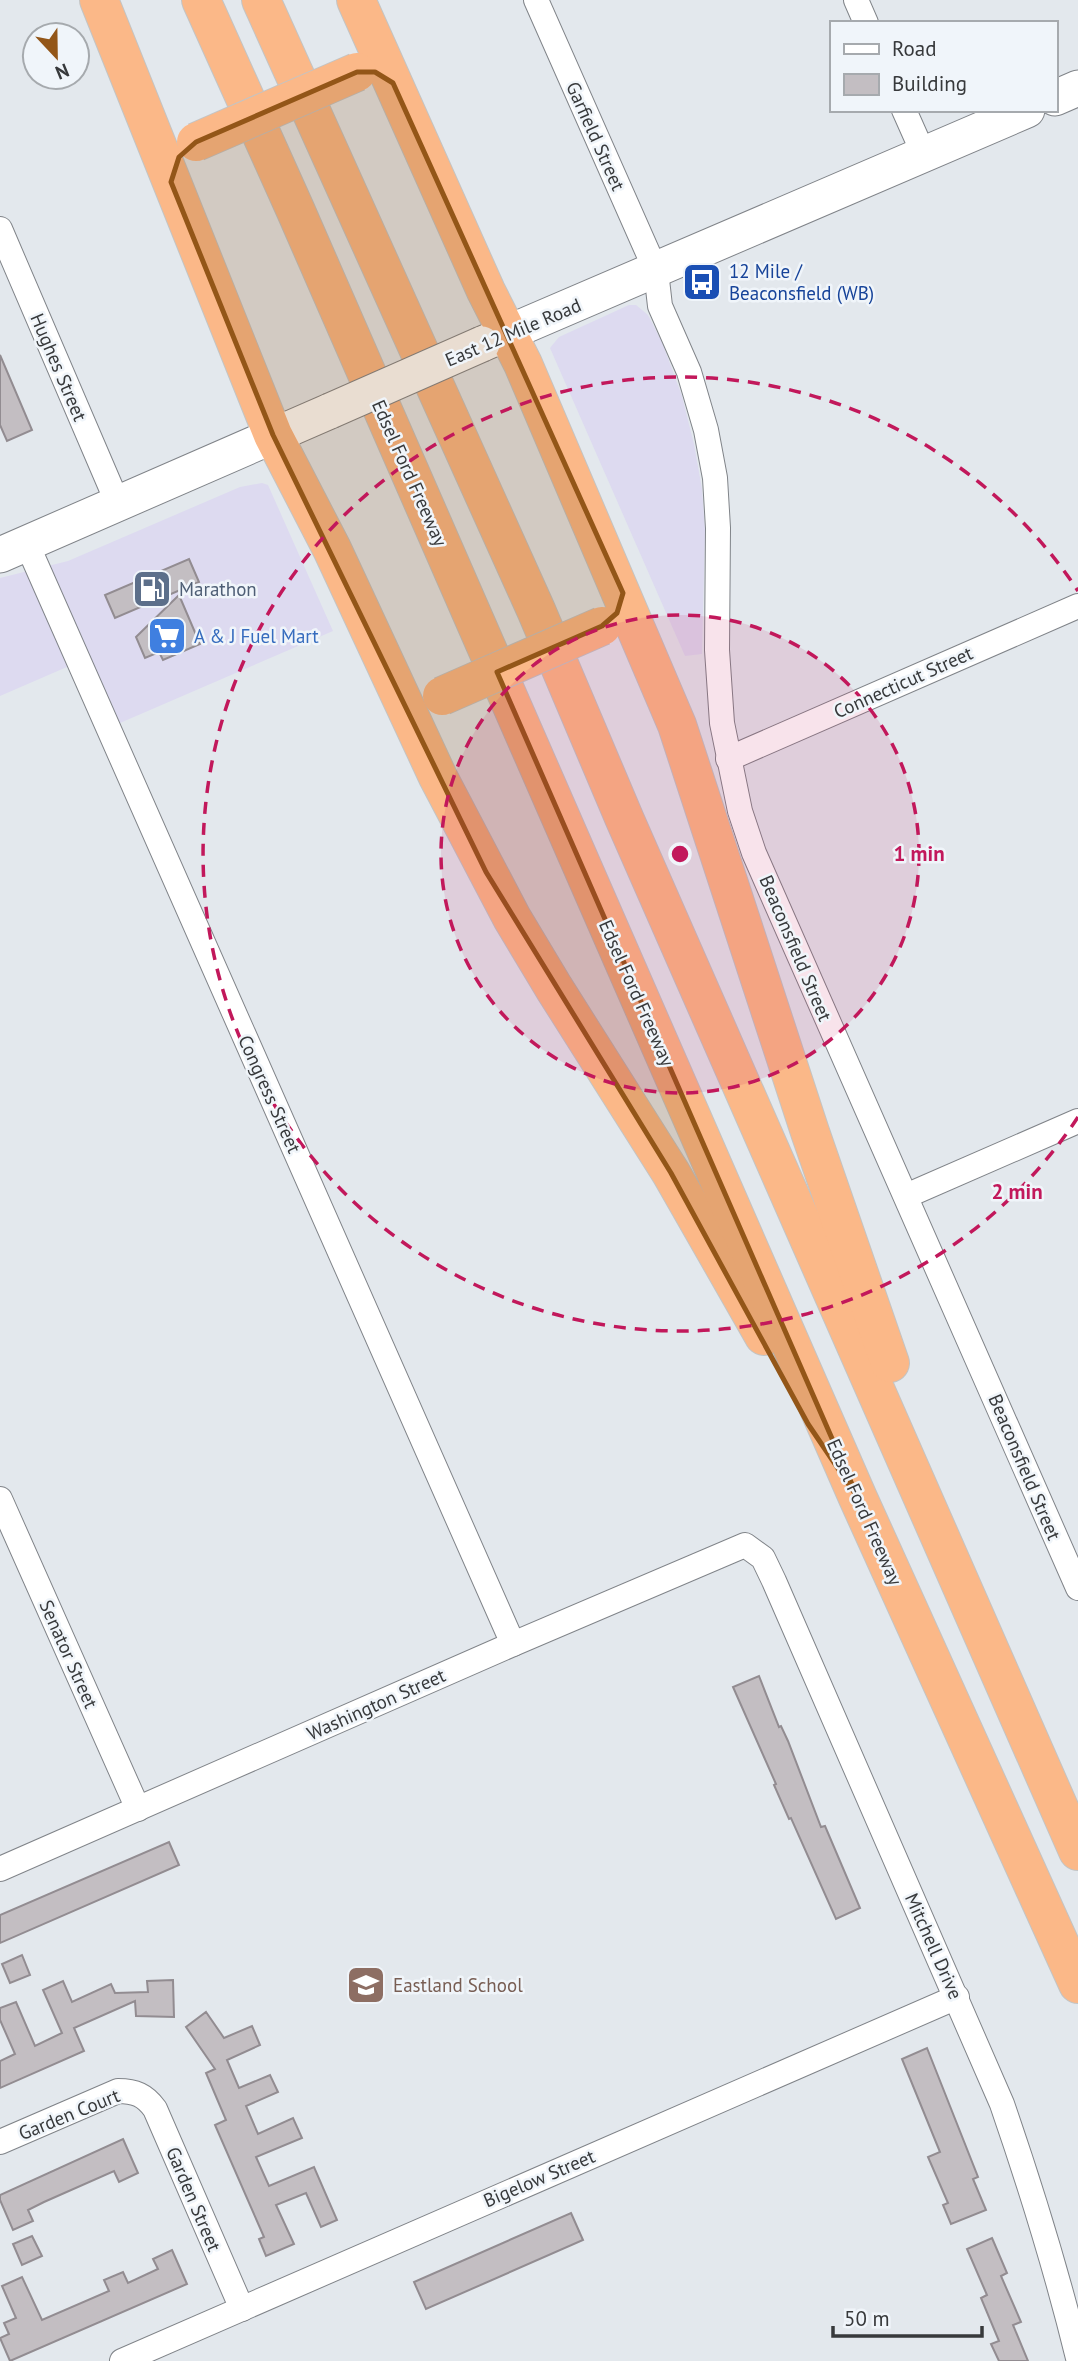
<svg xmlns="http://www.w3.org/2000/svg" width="1078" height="2361" viewBox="0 0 1078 2361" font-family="'PT Sans',sans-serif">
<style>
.commercial{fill:#dddaf0}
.building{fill:#c3bec2;stroke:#928c91;stroke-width:2}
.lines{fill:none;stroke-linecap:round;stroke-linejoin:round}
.street-casing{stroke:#808489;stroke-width:26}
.secondary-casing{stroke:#808489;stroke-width:37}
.highway-casing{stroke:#c3c4c4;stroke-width:40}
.street{stroke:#fff;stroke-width:24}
.secondary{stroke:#fff;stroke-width:35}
.highway{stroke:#fbb888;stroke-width:38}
.secondary-bridge-casing{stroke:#808489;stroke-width:37;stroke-linecap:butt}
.highway-bridge-casing{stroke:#c3c4c4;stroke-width:40;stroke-linecap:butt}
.secondary-bridge{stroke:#fff;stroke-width:35}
.highway-bridge{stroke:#fbb888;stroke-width:38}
.marked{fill:#935618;fill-opacity:0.2;stroke:#935618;stroke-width:5;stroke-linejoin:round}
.ring{fill:none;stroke:#c2185b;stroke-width:3.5;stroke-dasharray:12 9}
.labels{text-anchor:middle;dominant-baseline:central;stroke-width:5;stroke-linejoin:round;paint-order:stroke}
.street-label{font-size:19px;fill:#37393b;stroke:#f0f5fa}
.transit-label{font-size:19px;fill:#164399;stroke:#f0f5fa;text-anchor:start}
.service-label{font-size:19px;fill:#4e5e75;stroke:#f0f5fa;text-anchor:start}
.shop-label{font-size:19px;fill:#366cbe;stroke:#f0f5fa;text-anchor:start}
.education-label{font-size:19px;fill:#785e54;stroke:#f0f5fa;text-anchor:start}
.centre{fill:#c2185b;stroke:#f0f5fa;stroke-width:3.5}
.ring-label{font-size:21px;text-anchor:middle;font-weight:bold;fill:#c2185b;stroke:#f0f5fa;stroke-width:5;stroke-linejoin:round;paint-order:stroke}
</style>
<rect width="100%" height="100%" fill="#e3e8ed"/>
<g class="commercial">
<polygon points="629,305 636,305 648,315 662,342 682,396 694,444 702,489 705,530 702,654 685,656 550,348 559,337"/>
<polygon points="262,483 268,485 333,631 120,723 90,657 0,696 0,578 68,561 240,487"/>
</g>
<g class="building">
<polygon points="0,355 32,430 7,441 0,425"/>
<polygon points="189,559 199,582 115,618 105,595"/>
<polygon points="179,595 200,644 163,660 159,652 145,658 136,637"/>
<polygon points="759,1676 779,1727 781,1726 788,1741 821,1827 825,1826 860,1908 836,1919 791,1818 789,1819 774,1785 776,1784 733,1687"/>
<polygon points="169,1842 179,1865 0,1943 0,1915"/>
<polygon points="22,1955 30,1975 10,1983 2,1964"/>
<polygon points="173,1980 174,2017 136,2016 135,2001 74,2028 84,2051 0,2088 0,2061 15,2054 0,2020 0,2008 16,2002 35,2046 62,2033 43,1990 63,1981 72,2002 111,1984 115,1993 148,1992 147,1981"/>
<polygon points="206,2012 224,2038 252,2026 260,2045 227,2060 239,2088 270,2075 278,2092 246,2106 258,2134 293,2118 302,2138 256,2157 269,2186 314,2167 337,2220 321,2227 306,2193 276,2205 294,2244 266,2256 259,2239 264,2237 215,2125 226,2120 206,2073 215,2069 186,2027"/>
<polygon points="927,2048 978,2177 973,2179 986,2210 951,2224 943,2205 948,2203 928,2157 940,2152 902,2059"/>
<polygon points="123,2139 138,2173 119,2182 114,2171 44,2202 28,2210 33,2221 13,2230 0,2200 0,2195"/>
<polygon points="571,2213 583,2240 426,2309 414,2282"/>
<polygon points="32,2236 42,2256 22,2265 13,2244"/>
<polygon points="992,2238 1007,2273 1001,2276 1021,2322 1013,2325 1028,2361 999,2361 991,2344 999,2341 981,2298 987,2295 967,2249"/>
<polygon points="172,2250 187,2284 10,2361 0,2338 9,2334 4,2323 16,2318 2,2286 22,2277 42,2320 109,2291 104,2280 123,2272 128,2283 158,2269 153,2259"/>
</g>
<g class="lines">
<defs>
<g id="street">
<polyline points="536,0 656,271 660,306 689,372 706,430 715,478 718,528 717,650 722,723 740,811 754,853 1078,1588"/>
<polyline points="856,0 866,23"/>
<polyline points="904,110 924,155"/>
<polyline points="0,229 118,504"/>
<polyline points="27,544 513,1644"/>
<polyline points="728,759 1078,606"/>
<polyline points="906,1196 1078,1121"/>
<polyline points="0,1499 138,1809"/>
<path d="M0,1869L513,1644L745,1545L763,1558L774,1581L1002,2104C1031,2188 1057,2272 1078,2358"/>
<path d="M0,2142L118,2091C135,2091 145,2095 155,2109L242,2309"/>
<polyline points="122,2361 957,1997"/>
</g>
<g id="secondary">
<polyline points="1055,98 1078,88"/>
<polyline points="482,344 1027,110"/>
<polyline points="0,555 330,411"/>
</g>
<g id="highway">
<polyline points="99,0 273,435 332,549 438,777 512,918 554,988 671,1173 764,1336"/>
<polyline points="201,0 295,209 858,1498 1078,1984"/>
<polyline points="261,0 536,610 625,820 1078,1851"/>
<polyline points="356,0 486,291 523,364 677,725 810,1132 890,1363"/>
</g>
</defs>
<use href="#street" class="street-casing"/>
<use href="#secondary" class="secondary-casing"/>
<use href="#highway" class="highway-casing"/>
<use href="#street" class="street"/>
<use href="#secondary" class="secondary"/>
<use href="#highway" class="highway"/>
<defs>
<polyline id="secondary-bridge" points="330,411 482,344"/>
<g id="highway-bridge">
<polyline points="196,142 357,72"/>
<polyline points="442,696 602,626"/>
</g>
</defs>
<use href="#secondary-bridge" class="secondary-bridge-casing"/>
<use href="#highway-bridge" class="highway-bridge-casing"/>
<use href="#secondary-bridge" class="secondary-bridge"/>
<use href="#highway-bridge" class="highway-bridge"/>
</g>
<path class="marked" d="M357,72H375L393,83L623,593L617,613L602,626L497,672L858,1498L808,1424L671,1173L486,872L273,435L171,182L179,157L196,142Z"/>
<circle cx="680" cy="854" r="239" fill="#c2185b" fill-opacity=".12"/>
<g class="ring">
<circle cx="680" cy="854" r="239"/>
<path d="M1078 1117A477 477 0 1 1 1078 591"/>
</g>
<defs>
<symbol id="bus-square" viewBox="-11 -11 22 22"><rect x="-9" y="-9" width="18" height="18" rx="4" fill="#1a4fb4" stroke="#f0f5fa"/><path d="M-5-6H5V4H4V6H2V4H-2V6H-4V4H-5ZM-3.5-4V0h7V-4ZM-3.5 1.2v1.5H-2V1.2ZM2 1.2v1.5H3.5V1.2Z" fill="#fff"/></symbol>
<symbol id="fuel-square" viewBox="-11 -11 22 22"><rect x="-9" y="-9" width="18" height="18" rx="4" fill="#5c6f8a" stroke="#f0f5fa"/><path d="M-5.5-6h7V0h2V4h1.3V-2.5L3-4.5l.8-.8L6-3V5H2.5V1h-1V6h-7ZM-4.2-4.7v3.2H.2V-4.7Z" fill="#fff"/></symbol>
<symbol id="supermarket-square" viewBox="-11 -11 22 22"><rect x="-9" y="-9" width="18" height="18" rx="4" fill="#3f7fe0" stroke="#f0f5fa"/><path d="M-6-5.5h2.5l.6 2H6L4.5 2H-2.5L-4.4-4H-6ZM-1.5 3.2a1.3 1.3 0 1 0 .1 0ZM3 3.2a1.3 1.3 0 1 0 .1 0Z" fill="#fff"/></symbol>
<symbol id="school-square" viewBox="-11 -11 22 22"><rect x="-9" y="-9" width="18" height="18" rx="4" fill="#8d6e63" stroke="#f0f5fa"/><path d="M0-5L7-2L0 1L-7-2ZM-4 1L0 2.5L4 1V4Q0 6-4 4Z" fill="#fff"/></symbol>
</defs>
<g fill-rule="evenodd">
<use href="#bus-square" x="680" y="260" width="44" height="44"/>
<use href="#fuel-square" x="130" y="567" width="44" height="44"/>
<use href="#supermarket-square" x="145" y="614" width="44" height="44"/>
<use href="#school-square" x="344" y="1963" width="44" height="44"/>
</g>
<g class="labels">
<g class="street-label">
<text transform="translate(596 136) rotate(66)">Garfield Street</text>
<text transform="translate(513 332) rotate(-23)">East 12 Mile Road</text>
<text transform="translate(59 367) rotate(67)">Hughes Street</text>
<text transform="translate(410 473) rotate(66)">Edsel Ford Freeway</text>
<text transform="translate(903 682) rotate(-24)">Connecticut Street</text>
<text transform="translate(796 948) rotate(67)">Beaconsfield Street</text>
<text transform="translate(637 993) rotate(66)">Edsel Ford Freeway</text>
<text transform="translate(270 1094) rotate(66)">Congress Street</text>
<text transform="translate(1025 1467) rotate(67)">Beaconsfield Street</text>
<text transform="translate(865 1512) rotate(66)">Edsel Ford Freeway</text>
<text transform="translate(69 1654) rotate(66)">Senator Street</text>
<text transform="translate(376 1704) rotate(-24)">Washington Street</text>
<text transform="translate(934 1946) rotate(66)">Mitchell Drive</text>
<text transform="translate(69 2114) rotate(-22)">Garden Court</text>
<text transform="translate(539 2178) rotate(-23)">Bigelow Street</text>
<text transform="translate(194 2199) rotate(67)">Garden Street</text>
</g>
<g class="transit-label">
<text x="729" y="271">12 Mile /<tspan x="729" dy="22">Beaconsfield (WB)</tspan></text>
</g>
<g class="service-label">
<text x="179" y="589">Marathon</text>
</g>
<g class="shop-label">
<text x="194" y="636">A &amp; J Fuel Mart</text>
</g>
<g class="education-label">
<text x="393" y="1985">Eastland School</text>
</g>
</g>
<circle cx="680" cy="854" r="10" class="centre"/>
<g class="ring-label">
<text x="919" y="861">1 min</text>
<text x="1017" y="1199">2 min</text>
</g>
<rect x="830" y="21" width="228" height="91" fill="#f0f5fa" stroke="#a6aaae" stroke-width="2"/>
<rect x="844" y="44" width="35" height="10" fill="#ffffff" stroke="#a6aaae" stroke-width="2"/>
<text x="892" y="56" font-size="21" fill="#37393b">Road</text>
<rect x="844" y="74" width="35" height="21" fill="#c3bec2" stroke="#a6aaae" stroke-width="2"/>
<text x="892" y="91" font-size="21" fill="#37393b">Building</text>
<g transform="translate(56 56) rotate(158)"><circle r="33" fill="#f0f5fa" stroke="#a6aaae" stroke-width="2"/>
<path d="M0-5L12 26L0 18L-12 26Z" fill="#935618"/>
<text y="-10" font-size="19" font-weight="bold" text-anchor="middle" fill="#37393b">N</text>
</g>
<path d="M833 2326v10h149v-10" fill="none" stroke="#37393b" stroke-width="3.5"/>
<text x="844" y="2326" font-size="21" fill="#37393b" stroke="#f0f5fa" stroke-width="5" paint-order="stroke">50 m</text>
</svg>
